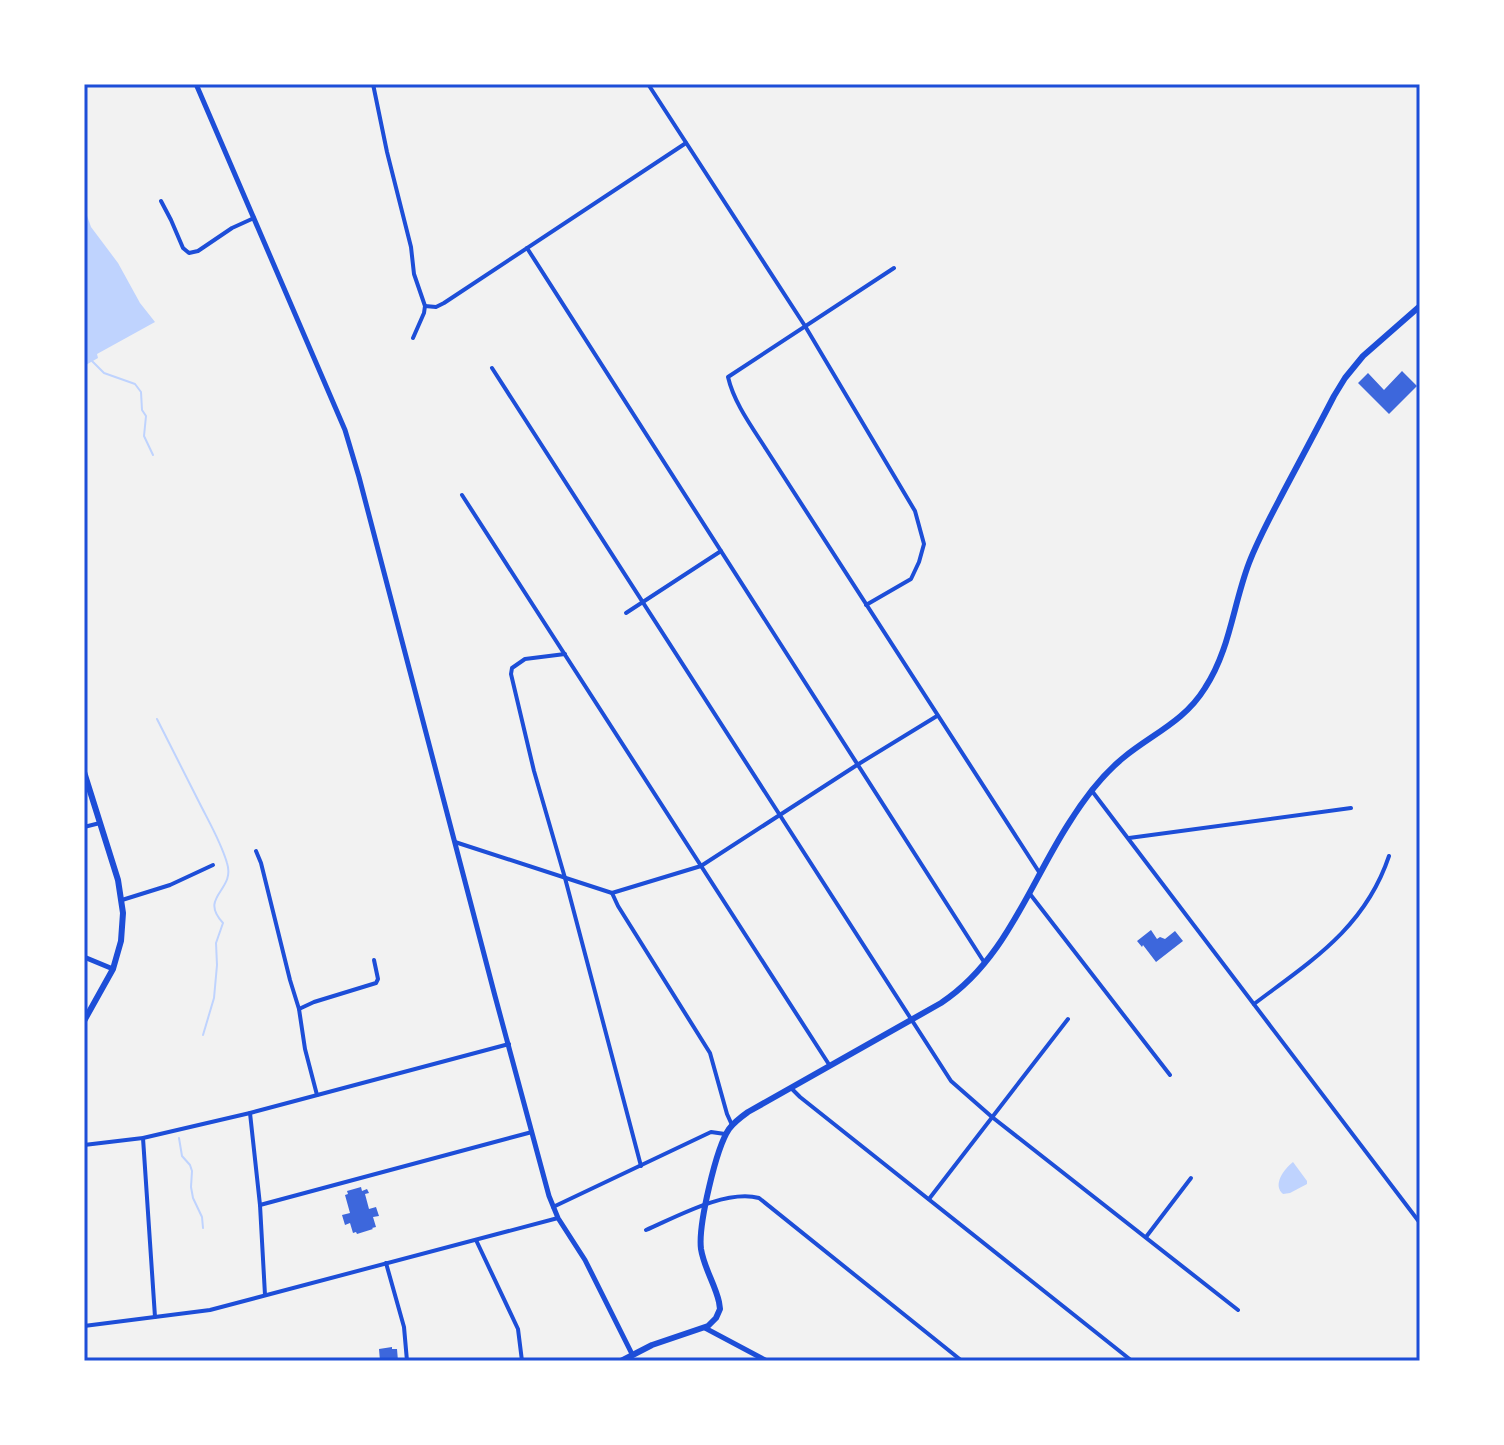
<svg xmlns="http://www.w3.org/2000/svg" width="1504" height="1445" viewBox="0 0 1504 1445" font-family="'DejaVu Sans',sans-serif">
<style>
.water{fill:#bfd3fe}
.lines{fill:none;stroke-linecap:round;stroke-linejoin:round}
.stream{stroke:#bfd3fe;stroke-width:2}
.building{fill:#3d67dc}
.minor{stroke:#1d4ed8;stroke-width:4}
.tertiary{stroke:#1d4ed8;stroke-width:5}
.secondary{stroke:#1d4ed8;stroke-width:6}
.neatline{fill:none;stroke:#1d4ed8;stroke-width:3}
</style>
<rect width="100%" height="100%" fill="#f2f2f2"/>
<g class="water">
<polygon points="84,207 91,227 118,263 140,303 155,322 97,354 98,358 84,366"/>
<path d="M1293,1162L1307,1181V1184L1290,1193L1283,1194C1272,1185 1284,1169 1293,1162Z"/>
</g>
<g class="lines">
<g class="stream">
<polyline points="92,361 104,373 135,384 141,392 142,410 146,416 144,436 153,455"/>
<path d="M157,719C171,747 185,774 199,802C209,822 221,842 227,863C236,891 198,896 223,923L216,943L217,965L214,998L203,1035"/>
<polyline points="179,1138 182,1156 190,1165 192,1171 191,1187 193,1198 202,1217 203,1228"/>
</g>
</g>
<g class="building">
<polygon points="1402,371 1417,386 1389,414 1358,383 1368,373 1384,390"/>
<polygon points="1151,930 1157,939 1160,937 1165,939 1175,931 1183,941 1156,962 1143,945 1142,947 1137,941"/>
<polygon points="361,1187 362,1191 367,1189 369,1193 365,1194 369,1209 376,1207 379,1216 373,1217 376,1227 372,1228 373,1229 357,1234 356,1232 353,1233 350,1223 345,1225 342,1215 350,1213 345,1195 348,1194 347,1191"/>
<polygon points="392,1347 392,1349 397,1349 398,1361 380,1361 379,1349"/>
</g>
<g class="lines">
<g class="minor">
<polyline points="373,84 387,152 411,247 414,274 425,306 424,313 413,338"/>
<polyline points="648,84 805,326 915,511 924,544 919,562 911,579 866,605"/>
<polyline points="161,201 171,220 183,248 189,253 198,251 232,228 254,218"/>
<polyline points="527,248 984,962"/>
<path d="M894,268L728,377C734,403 752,427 766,449L1039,872"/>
<polyline points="425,306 436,307 444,303 686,143"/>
<polyline points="492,368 951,1081 992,1117 1238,1310"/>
<polyline points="462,495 830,1066"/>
<polyline points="626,613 721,551"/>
<polyline points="565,654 525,659 512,668 511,674 534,771 565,878 641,1166"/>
<polyline points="1092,791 1420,1223"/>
<polyline points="84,827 100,823"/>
<polyline points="1129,838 1351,808"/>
<polyline points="455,842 612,893 701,866 857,765 937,716"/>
<polyline points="256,851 261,863 290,980 299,1009 305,1049 317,1095"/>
<polyline points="612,893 618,906 710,1053 727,1114 732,1125"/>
<polyline points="1030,894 1170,1075"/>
<polyline points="122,900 170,885 213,865"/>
<path d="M1254,1004C1311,961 1365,928 1389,856"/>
<polyline points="299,1009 314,1002 376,983 378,979 374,960"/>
<polyline points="791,1088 800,1097 1132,1361"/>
<polyline points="250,1113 260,1205 265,1295"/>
<polyline points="143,1138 155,1317"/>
<polyline points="84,1145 143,1138 250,1113 509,1044"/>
<polyline points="929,1199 1068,1019"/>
<polyline points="260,1205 532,1132"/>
<polyline points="553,1207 711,1132 725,1134"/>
<path d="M646,1230C676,1217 726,1189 759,1198L962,1361"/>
<polyline points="1146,1237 1191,1178"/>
<polyline points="476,1240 518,1329 522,1361"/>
<polyline points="386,1263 404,1327 407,1361"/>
<polyline points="84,1326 210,1310 558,1218"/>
</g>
<g class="tertiary">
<polyline points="196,84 345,430 359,477 495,996 549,1196 558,1218 585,1260 632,1354"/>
<polyline points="84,957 113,969"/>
<polyline points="705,1328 767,1361"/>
</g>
<g class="secondary">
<polyline points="84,772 118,880 123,913 121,941 113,969 84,1021"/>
<path d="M621,1361L652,1345L708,1326L716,1318L720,1309L719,1302C715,1284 704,1268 701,1249C698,1226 716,1148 729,1129C734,1122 741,1117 748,1112L941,1003C1005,961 1029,885 1069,823C1084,799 1101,776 1123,758C1152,734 1184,722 1205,688C1230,650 1233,605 1249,563C1259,537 1273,512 1286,487C1302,457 1318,427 1334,396L1345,378L1363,356L1420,306"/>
</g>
</g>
<rect width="1504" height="1445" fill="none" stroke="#ffffff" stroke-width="172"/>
<rect x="86" y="86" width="1332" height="1273" class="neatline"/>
</svg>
